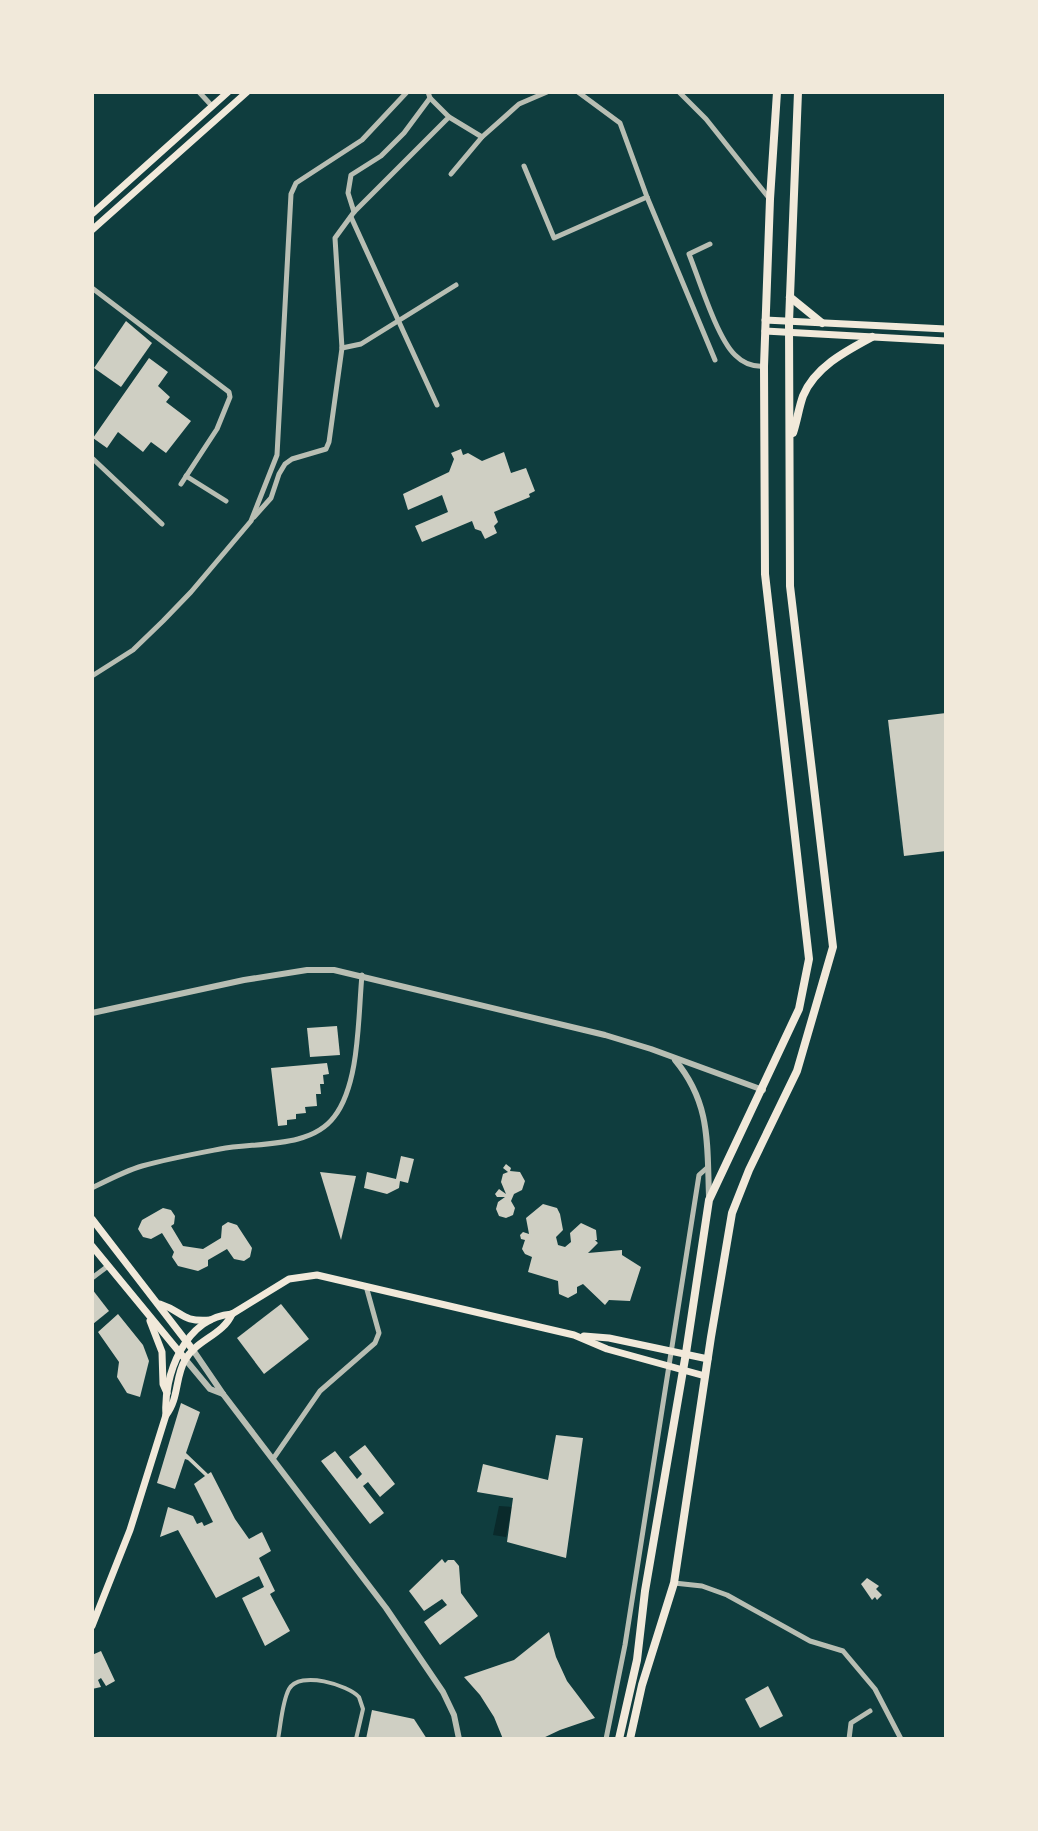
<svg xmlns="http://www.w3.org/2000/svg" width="1038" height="1831" viewBox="0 0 1038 1831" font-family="'PT Sans',sans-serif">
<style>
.water{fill:#0a2a2b}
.building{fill:#cfcfc3}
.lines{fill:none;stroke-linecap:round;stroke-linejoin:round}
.pedestrian{stroke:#b8beb3;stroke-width:4}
.minor{stroke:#b8beb3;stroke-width:5}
.tertiary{stroke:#b8beb3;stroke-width:6}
.secondary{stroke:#f1e9da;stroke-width:7}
.primary{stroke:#f1e9da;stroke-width:8}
</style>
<rect width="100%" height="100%" fill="#0f3d3e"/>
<polygon class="water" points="499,1506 512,1507 506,1537 493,1535"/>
<g class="building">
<polygon points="126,321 152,343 121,387 94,368"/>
<polygon points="149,358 168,372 158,386 170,397 166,402 191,421 166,453 151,442 143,452 118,432 107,448 93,438"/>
<polygon points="461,449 463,455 468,453 482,461 504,452 511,473 526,468 535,491 529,494 530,497 494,512 498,522 494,526 497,533 485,539 481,531 475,529 472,521 422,542 415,526 448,512 442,495 408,510 403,494 449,472 454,459 451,453"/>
<polygon points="946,713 946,851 904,856 888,720"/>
<polygon points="337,1026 340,1055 310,1057 307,1028"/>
<polygon points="327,1063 329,1074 323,1075 324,1084 320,1084 321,1094 316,1094 317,1106 305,1107 306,1113 296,1114 296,1119 287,1120 287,1125 278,1126 271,1068"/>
<polygon points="401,1156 414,1159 408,1183 400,1181 399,1188 387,1194 364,1188 367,1172 396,1179"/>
<polygon points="506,1164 511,1168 510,1171 520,1172 525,1181 522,1190 514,1194 511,1201 515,1208 513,1215 506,1218 499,1216 496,1209 498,1202 505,1197 497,1197 495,1194 499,1189 506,1194 501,1182 503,1174 508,1172 503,1168"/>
<polygon points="320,1172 356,1176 341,1240"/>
<polygon points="543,1204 557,1208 560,1214 563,1230 556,1237 558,1245 565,1247 571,1242 570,1233 581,1223 596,1230 597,1240 595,1240 598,1243 588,1253 622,1250 622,1255 641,1267 630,1301 609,1300 605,1305 583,1284 577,1287 577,1293 568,1298 559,1294 558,1281 528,1272 532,1257 525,1254 522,1249 525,1240 521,1239 520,1235 523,1232 529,1234 526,1218"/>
<polygon points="163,1208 171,1210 175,1216 174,1224 171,1226 183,1246 203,1249 221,1238 222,1226 228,1222 237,1225 252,1248 250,1257 244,1261 234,1259 227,1249 208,1260 208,1266 198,1271 178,1266 172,1257 174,1252 162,1233 151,1239 143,1237 138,1229 142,1220"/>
<polygon points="92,1289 109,1311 93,1324 92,1323"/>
<polygon points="281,1304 309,1339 264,1374 237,1338"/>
<polygon points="118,1314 143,1345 149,1361 140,1397 127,1393 117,1377 119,1362 98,1332"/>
<polygon points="181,1403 200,1412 186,1453 208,1474 211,1472 235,1519 249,1539 262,1532 271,1551 259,1558 275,1591 270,1594 290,1631 265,1646 242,1598 264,1587 259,1576 216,1598 178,1530 160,1537 168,1507 193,1516 197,1524 202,1522 204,1526 213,1522 194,1484 205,1476 188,1460 185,1459 175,1489 157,1483"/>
<polygon points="556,1435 583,1438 566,1558 507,1542 513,1498 477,1492 483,1464 548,1480"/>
<polygon points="365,1445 395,1484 380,1497 368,1482 363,1486 384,1513 370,1524 321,1461 335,1451 357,1479 362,1474 349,1457"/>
<polygon points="442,1559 445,1563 448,1560 454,1560 459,1566 461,1593 478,1616 440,1645 424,1622 447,1605 442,1599 424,1611 409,1591"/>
<polygon points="867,1578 879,1586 876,1589 882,1595 877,1600 875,1597 872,1600 861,1584"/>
<polygon points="549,1632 556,1657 567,1681 595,1718 560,1730 541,1739 503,1739 494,1717 480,1695 464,1677 514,1660"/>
<polygon points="101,1651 115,1681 106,1686 101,1678 98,1680 101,1687 92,1689 92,1655"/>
<polygon points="768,1686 783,1716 760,1728 745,1699"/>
<polygon points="372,1710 414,1719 427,1739 366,1739"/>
</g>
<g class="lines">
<path class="pedestrian" d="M278,1739C281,1724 282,1702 289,1689C300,1670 348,1685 359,1697L363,1709L356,1739"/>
<g class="minor">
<polyline points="199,92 212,106"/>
<polyline points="578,92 620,123 647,197 715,360"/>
<polyline points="679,92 706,119 769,198"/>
<polyline points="449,117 482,137 519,104 547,92"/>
<polyline points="524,166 554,238 647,197"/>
<polyline points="451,174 482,137"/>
<polyline points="354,212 348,193 351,175 381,156 404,133 430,98"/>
<polyline points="351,217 437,405"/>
<path d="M710,244L689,254C699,279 717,338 735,355C743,363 753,367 764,366"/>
<polyline points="92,288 229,392 230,397 217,429 181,484"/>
<polyline points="342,348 361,344 456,285"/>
<polyline points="92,458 162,524"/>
<polyline points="186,476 226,501"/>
<polyline points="254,517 271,498 279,474 285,464 292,459 326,449 329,442 342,348 335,238 354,212 449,117 430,98 428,92"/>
<polyline points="92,676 133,650 163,621 191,592 251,521 277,455 291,194 296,183 362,140 407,92"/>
<path d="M92,1188C108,1180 125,1171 142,1166C167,1159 194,1154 220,1149C255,1142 310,1149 334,1117C360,1084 358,1016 362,975"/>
<polyline points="92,1278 108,1266"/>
<polyline points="273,1459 320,1391 375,1343 379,1333 366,1286"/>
<polyline points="674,1583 702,1586 727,1595 810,1641 843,1651 875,1689 901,1739"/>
<polyline points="606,1739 625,1645 699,1175 708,1167"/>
<polyline points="849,1739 851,1723 870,1711"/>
</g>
<g class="tertiary">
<polyline points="92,1013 244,980 307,970 334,970 605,1035 651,1049 763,1090"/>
<path d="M675,1060C711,1103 707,1144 709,1196"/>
<polyline points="193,1350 223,1394 386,1608 443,1692 454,1715 459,1739"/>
<polyline points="185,1359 210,1389 223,1394"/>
</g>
<g class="secondary">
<polyline points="92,214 228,92"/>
<polyline points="92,230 247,92"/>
<polyline points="765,320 946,329"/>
<polyline points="765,331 946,341"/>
<polyline points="92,1219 193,1350"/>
<polyline points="92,1246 185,1359"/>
<path d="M160,1304C185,1312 179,1322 210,1320"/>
<polyline points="150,1321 162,1352 163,1384 167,1393"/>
<polyline points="584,1336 609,1338 708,1359"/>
<path d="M166,1415C179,1399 175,1377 185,1360C196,1340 223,1335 232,1314"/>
<path d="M92,1626L130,1530L166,1415C163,1376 185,1317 232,1314L289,1279L317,1275L574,1335L607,1349L705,1376"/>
</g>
<g class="primary">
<polyline points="790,297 822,323"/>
<path d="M793,433C797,421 799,407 803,396C815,367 846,351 872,337"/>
<polyline points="619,1739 637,1660 645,1591 686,1353 709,1200 799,1009 809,959 765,574 764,366 770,199 777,92"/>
<polyline points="630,1739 642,1685 674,1583 711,1337 732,1213 749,1170 797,1071 833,947 790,586 789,322 798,92"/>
</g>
</g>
<rect width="1038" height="1831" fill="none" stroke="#f1e9da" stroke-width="188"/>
</svg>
